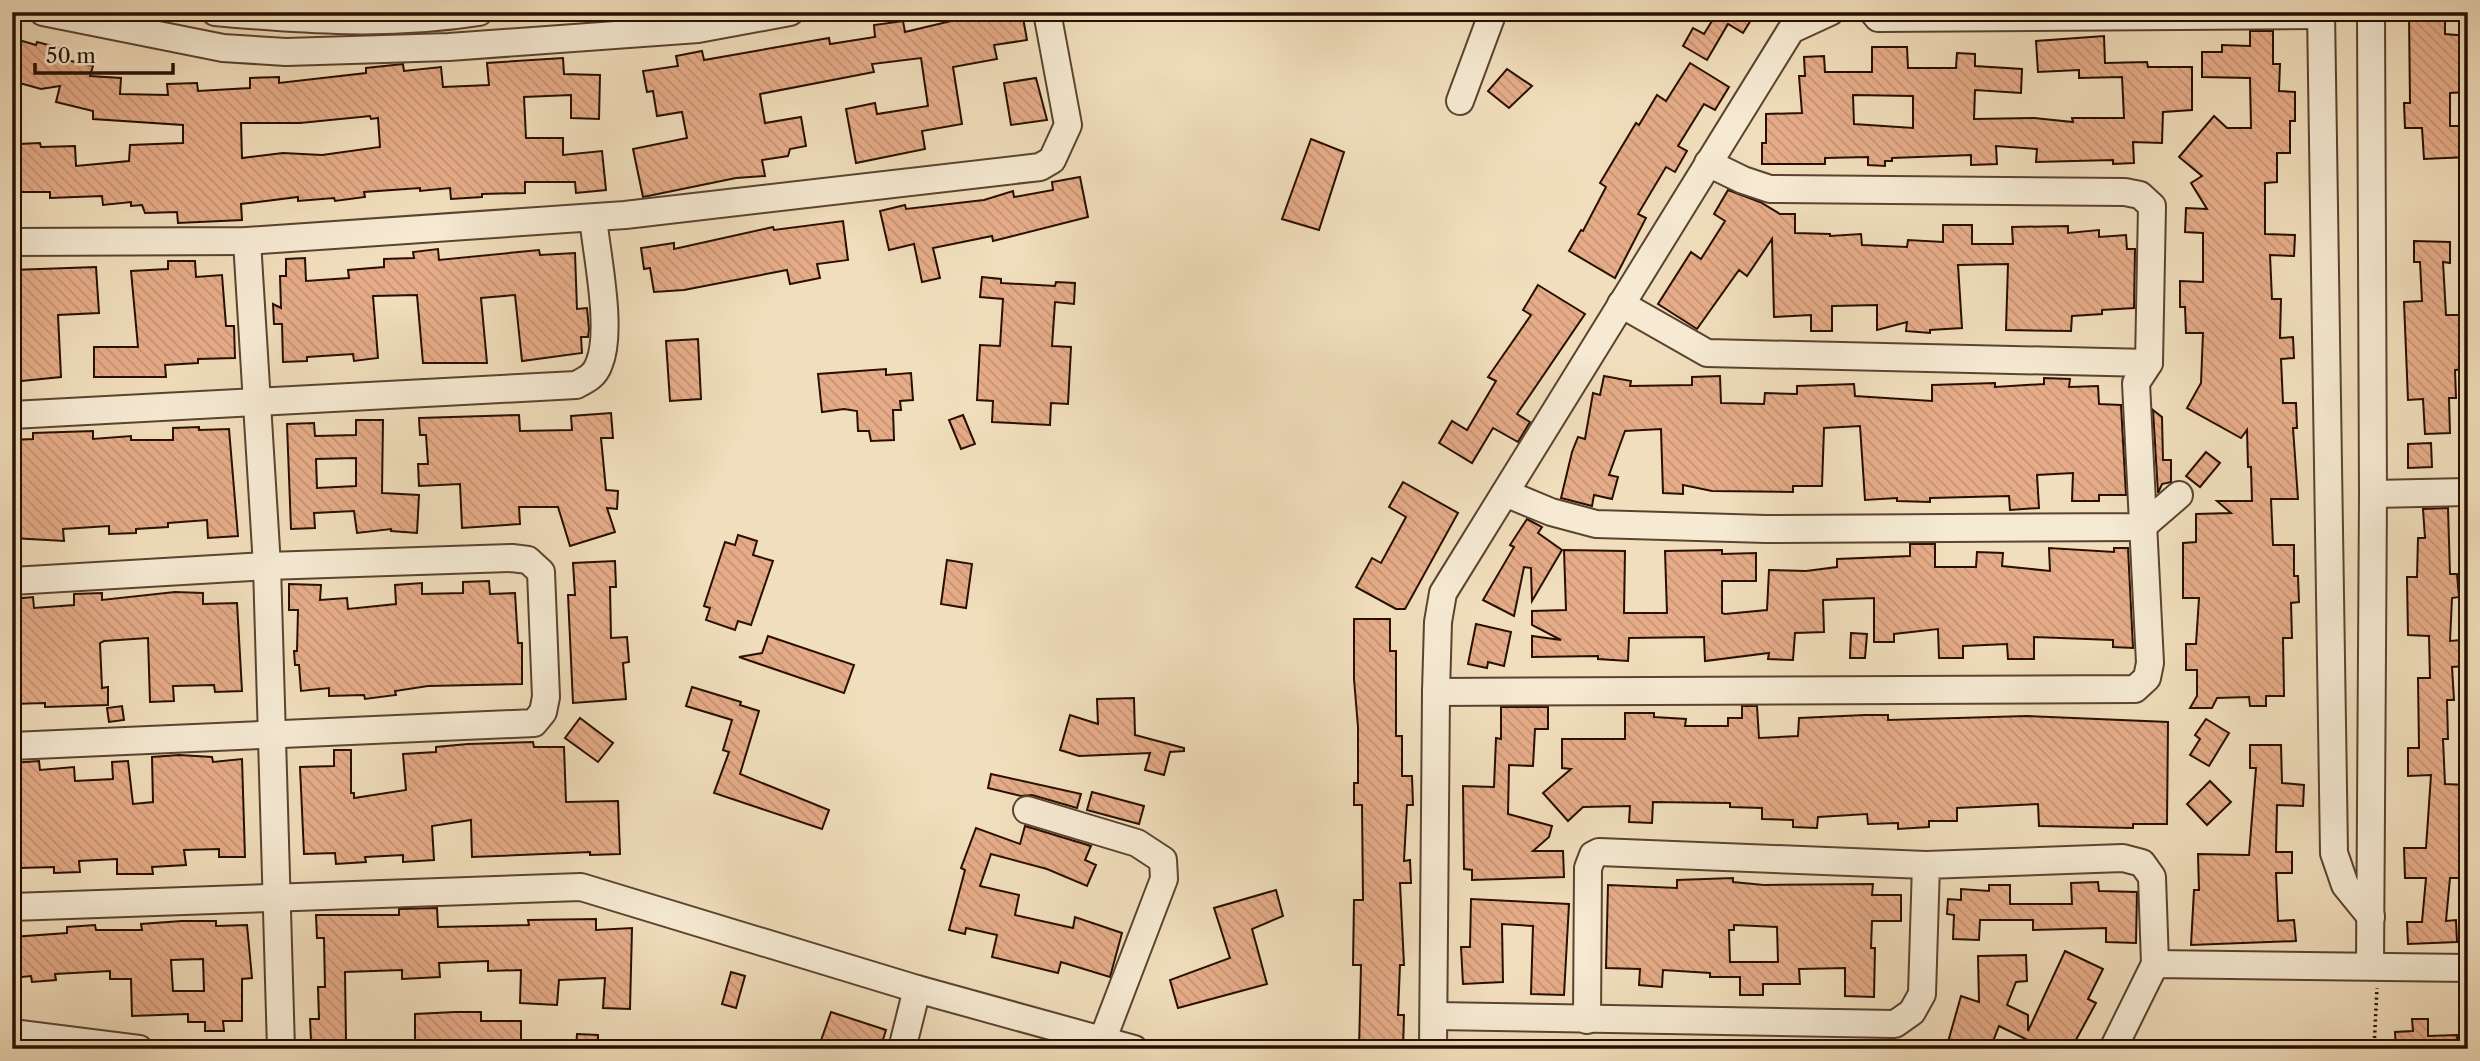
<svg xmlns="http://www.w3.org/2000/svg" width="2480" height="1061" viewBox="0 0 2480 1061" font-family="'Libre Caslon Text',serif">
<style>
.building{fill:url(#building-back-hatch);stroke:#280f00;stroke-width:2;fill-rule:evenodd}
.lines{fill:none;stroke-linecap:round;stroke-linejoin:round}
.minor-casing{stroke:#5a432f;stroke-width:30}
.path{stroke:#280f00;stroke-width:3.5;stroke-dasharray:2 3.5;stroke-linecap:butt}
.minor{stroke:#f6ead3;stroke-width:26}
</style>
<defs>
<pattern id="building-back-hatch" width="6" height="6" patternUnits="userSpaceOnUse" patternTransform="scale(1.75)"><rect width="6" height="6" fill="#e6ac89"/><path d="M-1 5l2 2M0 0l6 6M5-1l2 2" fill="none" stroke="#c59374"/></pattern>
</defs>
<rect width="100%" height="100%" fill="#f1debc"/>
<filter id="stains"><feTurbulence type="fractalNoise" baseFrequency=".00286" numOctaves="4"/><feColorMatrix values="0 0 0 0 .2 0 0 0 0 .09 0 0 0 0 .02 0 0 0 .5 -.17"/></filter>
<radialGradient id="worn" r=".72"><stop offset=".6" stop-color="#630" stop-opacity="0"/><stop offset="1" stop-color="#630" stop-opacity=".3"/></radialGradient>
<g class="building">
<polygon points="989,12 1022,12 1027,40 994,45 997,59 953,67 962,124 922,131 925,149 856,163 846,109 875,103 877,114 928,106 921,58 872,64 874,72 760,94 765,123 801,117 806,146 790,149 788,156 762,160 765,176 736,178 643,197 633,149 687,138 682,112 657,116 653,91 647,92 643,71 678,66 676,56 702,51 704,60 829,38 830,44 875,37 874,25 903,21 905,32"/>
<polygon points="1709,12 1756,12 1743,33 1728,24 1707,60 1683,46 1693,28 1704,34 1715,16"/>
<polygon points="2409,12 2445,12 2445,34 2468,36 2468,92 2450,93 2450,126 2468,126 2468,157 2424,159 2422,128 2405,128 2404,103 2410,103"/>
<polygon points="2250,31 2273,31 2273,64 2280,64 2279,91 2295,92 2295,121 2290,121 2290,153 2277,153 2277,182 2265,183 2265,234 2295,235 2294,256 2270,255 2272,299 2281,299 2280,338 2293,337 2294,358 2281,359 2283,403 2296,403 2297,428 2293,428 2298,499 2271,499 2273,545 2294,545 2294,576 2298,576 2299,602 2291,603 2292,638 2283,638 2284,696 2266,696 2266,706 2250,706 2249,697 2217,698 2212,708 2190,708 2197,696 2197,670 2186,670 2186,644 2196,644 2199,598 2183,598 2183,543 2196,542 2196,514 2231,513 2217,501 2252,501 2251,467 2248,467 2247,430 2241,438 2187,408 2201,383 2203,333 2186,333 2185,307 2180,307 2180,281 2203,282 2203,233 2185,232 2186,208 2207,209 2191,183 2202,176 2179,157 2214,116 2227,128 2251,128 2250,78 2202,77 2202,52 2222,52 2222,45 2250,46"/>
<path d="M2104,36L2105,63L2147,62L2148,67H2192V110L2163,112L2162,143L2133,142L2134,163L2113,164V160L2036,162L2037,149L1996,146L1997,164L1971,165V155L1892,158V161H1885V166L1868,165V157L1825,158V164H1762V143H1766V114L1802,113L1799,76H1805L1804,57L1824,56L1825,72H1872V47H1907L1908,68H1956L1957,53L1975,54V66L2022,69L2021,93L1975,90L1974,119L2034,118L2073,122L2072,118H2124L2122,77L2079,78V70L2038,72L2036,41ZM1853,95L1913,96V128L1854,124Z"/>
<path d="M12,38L36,45L37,42L60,48L58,58L93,66L90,76L121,78L120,94L168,95L167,84L197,83L198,91L250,88V78L279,77V83L366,73V68L403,64L404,71L441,67L443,87L489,85L487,63L563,58L564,74L600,75L599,119L571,118V95L524,97L526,138H563V155L602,151L606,190L576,193L575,182H525V193L482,194V197L451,199L450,188L420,191V188L364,192L365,197L335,201L334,198L298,201V197L241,204L242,220L178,223L177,212L145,213L142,205L131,206V202L103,205L102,196L50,198V192H16L18,144L40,143L41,147L75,146L76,166L129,161L130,145L183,143V125L93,119V111L56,102L60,86L41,89L12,81ZM370,116L371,119L378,118L380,147L322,155L283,153L242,158L241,123H300Z"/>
<polygon points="1690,63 1729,87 1715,110 1704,104 1678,146 1687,151 1675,172 1666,167 1638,214 1646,218 1615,278 1569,251 1581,230 1583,231 1606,187 1600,183 1636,123 1639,125 1657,95 1666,101"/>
<polygon points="1507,69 1532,86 1509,108 1488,91"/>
<polygon points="1036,78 1047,120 1011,125 1004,83"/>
<polygon points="1311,139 1344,152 1319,230 1282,219"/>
<polygon points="1080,177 1088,217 993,241 992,236 933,248 940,278 922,282 914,244 889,250 880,211 905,205 906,209 984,200 1013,191 1014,197 1053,190 1052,182"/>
<polygon points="1728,190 1760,202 1780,214 1795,214 1795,233 1830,234 1830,236 1861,234 1862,245 1907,247 1908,240 1943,242 1943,225 1972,225 1972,244 2013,244 2012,227 2068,226 2068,233 2099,230 2099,237 2126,235 2127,249 2135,249 2134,308 2102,310 2102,314 2072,316 2071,331 2006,330 2008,264 1958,265 1962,328 1930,330 1930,333 1906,331 1907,322 1877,330 1877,305 1832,306 1832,331 1811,331 1811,315 1774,317 1772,239 1747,276 1739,270 1697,329 1658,304 1691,252 1701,259 1725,221 1714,214"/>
<polygon points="843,221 848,260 817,264 820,278 790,284 787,270 684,290 654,292 650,268 644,269 641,248 674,243 674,249 773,227 774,230"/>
<polygon points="2414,241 2450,242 2450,263 2443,262 2446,315 2460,315 2460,340 2468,340 2468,369 2455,370 2456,398 2449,398 2450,433 2425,434 2423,399 2408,400 2404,302 2422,301 2420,262 2414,262"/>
<polygon points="438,249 439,260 539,250 540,255 575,253 577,309 587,308 589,329 588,337 581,337 582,353 522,361 515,295 481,298 487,363 423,363 417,295 373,296 378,358 354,361 353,354 307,357 307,361 283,362 282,324 274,324 273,304 281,308 280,276 286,276 286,259 305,258 306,281 349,278 348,270 384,267 384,259 414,258 413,252"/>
<polygon points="168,261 195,261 196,277 222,275 226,326 234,326 235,358 198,359 198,363 165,365 166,377 94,377 94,347 138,347 131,271 168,269"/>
<polygon points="96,267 99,313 58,315 61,377 12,382 12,270"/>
<polygon points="982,277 1001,279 1001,283 1055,286 1056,282 1075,283 1074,304 1055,302 1052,346 1071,347 1068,404 1051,403 1050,425 992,422 993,401 977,400 980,345 1000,346 1003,299 980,297"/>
<polygon points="1538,285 1585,314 1517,414 1530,422 1518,442 1493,428 1472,463 1439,443 1452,421 1467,430 1496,381 1488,377 1531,315 1523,310"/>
<polygon points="698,339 701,399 670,401 666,341"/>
<polygon points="886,369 886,375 911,373 913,400 900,401 901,410 893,410 894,440 871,441 869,431 858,431 857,411 844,409 822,412 818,374"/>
<polygon points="1604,376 1631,381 1630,386 1692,385 1692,377 1720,376 1721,403 1764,404 1765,393 1797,394 1797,386 1854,384 1855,396 1932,401 1932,385 1995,383 1995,387 2044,384 2044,378 2070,379 2069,387 2098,386 2099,404 2121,405 2126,495 2099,495 2099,501 2072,501 2073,473 2037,475 2039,508 2010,510 2009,496 1930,498 1930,502 1897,501 1897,498 1865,500 1860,426 1824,428 1822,486 1793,486 1793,492 1712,491 1683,485 1683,494 1663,493 1661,429 1625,431 1609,475 1618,477 1612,499 1594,495 1592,506 1561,498 1572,452 1578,437 1585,439 1593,393 1600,395"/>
<polygon points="2153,410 2162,417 2163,460 2171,460 2171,482 2162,484 2158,493"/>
<polygon points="611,413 613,438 601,438 606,490 618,491 617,509 607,508 615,532 570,546 558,507 519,507 520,524 462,528 460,484 419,486 418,464 428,464 426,435 420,435 419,418 519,415 520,431 572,430 571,416"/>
<polygon points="963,415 975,444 961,449 949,420"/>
<path d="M356,420H383L382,493L419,495L417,533L391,531V529L357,533L354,511L314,513L315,528L291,529L287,424L314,423L315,436L356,435ZM356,458V486L317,488L316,459Z"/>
<polygon points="199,427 199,430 229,429 238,536 208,538 207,520 168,523 168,527 136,529 136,533 109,534 109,526 63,529 64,541 12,538 12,440 33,439 33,433 93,431 93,439 131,436 131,440 173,440 173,428"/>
<polygon points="2431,443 2432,467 2408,468 2408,444"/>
<polygon points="2206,452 2220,463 2200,487 2186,476"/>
<polygon points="1403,482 1458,513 1405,609 1396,609 1356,587 1372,558 1381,563 1406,517 1389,507"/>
<polygon points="2448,508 2450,574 2457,574 2459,597 2452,598 2450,641 2461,640 2464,666 2452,667 2454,700 2447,700 2448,739 2443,739 2445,784 2468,785 2468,840 2459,840 2460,878 2450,878 2446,921 2456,920 2457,942 2408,944 2407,922 2422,922 2426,878 2405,878 2404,848 2426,848 2431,775 2408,776 2408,748 2419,748 2418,678 2430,678 2429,636 2408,635 2407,577 2417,577 2418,538 2425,538 2423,509"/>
<polygon points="1527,519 1542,527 1538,533 1562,550 1532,601 1531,568 1524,567 1514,616 1483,600 1514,547 1510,545"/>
<polygon points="738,535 757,541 753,555 773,561 751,625 738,621 735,630 706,620 710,608 704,606 725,542 735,545"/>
<polygon points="1910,544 1935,544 1935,567 1976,567 1977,552 2003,553 2002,566 2050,571 2049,548 2114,552 2114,548 2128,548 2133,648 2113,647 2113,640 2034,637 2034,659 2008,659 2007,644 1963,646 1963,658 1939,658 1938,629 1894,634 1894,642 1874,642 1874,598 1823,600 1824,632 1795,633 1793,660 1768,659 1769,653 1705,661 1704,637 1629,638 1628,661 1598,659 1598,656 1532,657 1532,636 1561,640 1532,625 1532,611 1566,610 1564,550 1625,551 1624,613 1667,613 1665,551 1722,550 1722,554 1756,553 1756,581 1722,581 1722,613 1725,614 1767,610 1769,570 1806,571 1837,567 1837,559 1910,556"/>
<polygon points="947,560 972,564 966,608 941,604"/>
<polygon points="615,561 616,587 610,587 611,638 627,637 629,662 623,663 626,699 573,703 568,595 575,595 573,563"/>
<polygon points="489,581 490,594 515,593 518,643 522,643 522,684 428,686 395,691 396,695 365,699 364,695 329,696 329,688 301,691 299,665 295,665 294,651 297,651 298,610 289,610 289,584 321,585 320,600 347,598 348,609 396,604 395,585 422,583 422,594 463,593 463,582"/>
<polygon points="175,592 203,593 203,604 237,603 242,691 215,692 214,685 173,686 174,701 150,702 148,638 104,641 100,643 102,688 108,687 108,705 45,707 45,703 12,704 12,599 33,597 34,608 74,605 74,594 102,593 102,600"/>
<polygon points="1354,619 1390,619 1390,651 1396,651 1396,736 1402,736 1402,776 1412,776 1413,805 1407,805 1404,861 1410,860 1411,883 1400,883 1404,965 1400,965 1398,1015 1404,1015 1403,1049 1359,1049 1361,965 1353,965 1354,900 1363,900 1362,805 1354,805 1354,783 1358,783 1358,727 1354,679"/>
<polygon points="1476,624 1511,632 1504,666 1488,662 1487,668 1468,664"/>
<polygon points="1851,633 1867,634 1865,658 1850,658"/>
<polygon points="768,636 854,665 844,693 739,657 762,653"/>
<polygon points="692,687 741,702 740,705 759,711 740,774 829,810 822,829 714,793 729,752 723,750 732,720 686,706"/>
<polygon points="1134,698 1135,735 1184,748 1184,751 1170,752 1164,775 1145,770 1150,753 1079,756 1060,750 1070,715 1098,724 1097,699"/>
<polygon points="122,706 124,720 109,722 107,708"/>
<polygon points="1742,706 1757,706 1759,738 1798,736 1799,718 1865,715 1888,715 1888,720 2027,716 2168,722 2167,824 2133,824 2133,828 2039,826 2038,804 1957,808 1957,821 1929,821 1929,827 1898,829 1898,823 1868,824 1867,814 1818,817 1817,828 1793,827 1793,820 1762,819 1762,808 1730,807 1730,803 1653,802 1652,823 1629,822 1630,806 1583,807 1568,821 1543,793 1571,769 1562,768 1562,739 1625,739 1625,713 1654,713 1654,717 1686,719 1685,726 1728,726 1728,718 1742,718"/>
<polygon points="1501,707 1548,707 1548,729 1535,729 1533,766 1509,765 1508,814 1552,826 1549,837 1533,851 1563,851 1564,877 1472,880 1472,870 1464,869 1463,786 1494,787 1496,738 1501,739"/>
<polygon points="580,718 613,743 598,762 565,738"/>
<polygon points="2206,719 2229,733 2209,766 2190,755 2200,739 2195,735"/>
<polygon points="533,742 534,747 564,747 566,802 618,801 620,854 590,855 590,852 472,857 471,820 432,826 434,860 403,862 403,855 365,857 366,862 336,864 335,853 304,854 300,767 334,766 334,750 351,750 351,793 354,793 354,798 406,790 403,754 436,752 436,747 468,744"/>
<polygon points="2250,745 2281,745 2282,783 2304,785 2303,806 2277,805 2276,852 2292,852 2292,873 2276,873 2278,921 2294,920 2296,941 2191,945 2194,890 2199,890 2198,854 2249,855 2256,768 2250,768"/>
<polygon points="179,755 212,757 213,762 242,759 245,857 219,857 219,849 184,850 186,865 152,867 153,874 117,874 117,859 79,861 80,872 54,873 54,867 20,868 12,763 39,761 40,770 74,767 75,781 113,779 112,762 128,761 133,804 153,802 152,757"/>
<polygon points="991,774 1081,794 1077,808 1032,795 1021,796 988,788"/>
<polygon points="2210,781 2231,802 2207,825 2187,804"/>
<polygon points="1092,792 1144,806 1139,824 1087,810"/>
<polygon points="1025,826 1091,846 1085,860 1096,865 1087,886 1047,869 991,854 980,886 1019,895 1015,915 1073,928 1075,917 1122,933 1110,977 1061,962 1058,973 992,957 997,935 966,928 965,934 949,930 965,870 961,868 976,828 1020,844"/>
<path d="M1733,878V882L1764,885L1873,884L1872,895H1901V921H1872L1871,948H1875L1874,997L1845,996V968L1799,969L1800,984H1763V995H1740V977H1710V973L1663,970L1662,987L1639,985L1640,969L1606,968L1608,885L1677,888V880ZM1734,925L1777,927L1778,962H1730L1729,930H1734Z"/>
<polygon points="2098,882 2099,891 2137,892 2136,943 2106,942 2106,928 2033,930 2033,920 1980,920 1979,940 1953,939 1954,915 1947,914 1948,899 1961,900 1961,889 1989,891 1989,885 2010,885 2010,904 2072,904 2071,883"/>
<polygon points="1276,890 1283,916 1252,929 1267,984 1178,1008 1170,980 1230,958 1214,908"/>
<polygon points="1471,899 1569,904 1564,995 1531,994 1533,926 1502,924 1503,982 1463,984 1461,947 1470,947"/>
<polygon points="437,908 438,927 529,925 528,920 596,919 596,930 632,928 630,1009 603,1008 605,978 559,980 557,1005 520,1003 521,970 488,971 488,961 439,963 440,977 402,979 402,970 345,972 346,1040 311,1041 310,1019 319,1019 318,987 325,987 324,938 317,938 316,915 399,915 399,909"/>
<path d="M182,921H216V926L247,925L252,978L242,979V1021H223L224,1031H205V1022H188V1014L132,1016L131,979H110V971L55,974L56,980L32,982L31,976L12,978V937L67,933V927L95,925L96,930H142L141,924ZM203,959L204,991H173L171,960Z"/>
<polygon points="2065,951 2103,969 2088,999 2096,1003 2071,1049 2046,1049 1999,1026 1990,1049 1946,1049 1961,996 1979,1002 1978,956 2026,955 2027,981 2016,982 2007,1005 2028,1015 2028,1031"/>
<polygon points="731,972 745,976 736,1008 722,1004"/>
<polygon points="455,1012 481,1012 481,1021 521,1021 521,1049 415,1049 415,1014"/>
<polygon points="831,1012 886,1030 880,1049 818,1049"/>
<polygon points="2412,1019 2428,1019 2428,1036 2457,1035 2458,1049 2396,1049 2395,1032 2413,1031"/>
<polygon points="577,1034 598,1035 598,1049 576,1049"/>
</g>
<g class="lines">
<defs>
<g id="minor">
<polyline points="43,12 223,48 286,52 449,47 698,29 790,12"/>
<path d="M215,12C303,20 391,26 479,12"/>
<polyline points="1873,12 1878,18 2321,15"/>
<polyline points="2321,12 2334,853 2345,885 2371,917"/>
<polyline points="1460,101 1493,12"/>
<polyline points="247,241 267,566 281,1049"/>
<polyline points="12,242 247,241 625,215 1040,167 1052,160 1068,125 1047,12"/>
<polyline points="1621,304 1707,353 2149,363"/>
<path d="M12,415L576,385C586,380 595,376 599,364C613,331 597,256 593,218"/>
<polyline points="1505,493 1551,512 1596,524 1766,529 2142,527 2179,495"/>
<polyline points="2373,494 2468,492"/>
<polyline points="12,581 267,566 512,558 528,560 541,572 546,697 543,712 534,723 12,746"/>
<polyline points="1436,692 2135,689 2147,678 2150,663 2136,383 2149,363 2152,206 2140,195 2125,192 1770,189 1743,180 1708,163"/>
<polyline points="1027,810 1137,843 1163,860 1164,879 1099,1049"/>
<polyline points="12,907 581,887 917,989 1134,1049"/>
<polyline points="2370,965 2373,494 2371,12"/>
<polyline points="1435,1016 1895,1024 1912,1012 1922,994 1926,865 2123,858 2142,863 2152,877 2155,964"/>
<polyline points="1587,1020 1588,868 1593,855 1599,852 1926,865"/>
<polyline points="12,1033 139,1049"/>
<polyline points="902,1049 917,989"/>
<polyline points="1433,1049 1436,692 1438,622 1443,593 1791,30 1830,12"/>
<polyline points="2113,1049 2155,964 2468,968"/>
</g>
</defs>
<use href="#minor" class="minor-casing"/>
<polyline class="path" points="2374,1049 2377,988"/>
<use href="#minor" class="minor"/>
</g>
<rect width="2480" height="1061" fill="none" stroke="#f1debc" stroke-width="42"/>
<rect x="14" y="14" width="2452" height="1033" fill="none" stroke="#280f00" stroke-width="3.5"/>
<rect x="21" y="21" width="2438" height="1019" fill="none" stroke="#280f00" stroke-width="2"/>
<path d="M35 63v10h138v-10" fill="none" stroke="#280f00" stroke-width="3.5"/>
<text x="46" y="63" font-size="21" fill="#280f00" stroke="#f6ead3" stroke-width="5" paint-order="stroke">50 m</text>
<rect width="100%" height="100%" filter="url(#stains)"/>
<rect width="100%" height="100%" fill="url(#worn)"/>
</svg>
